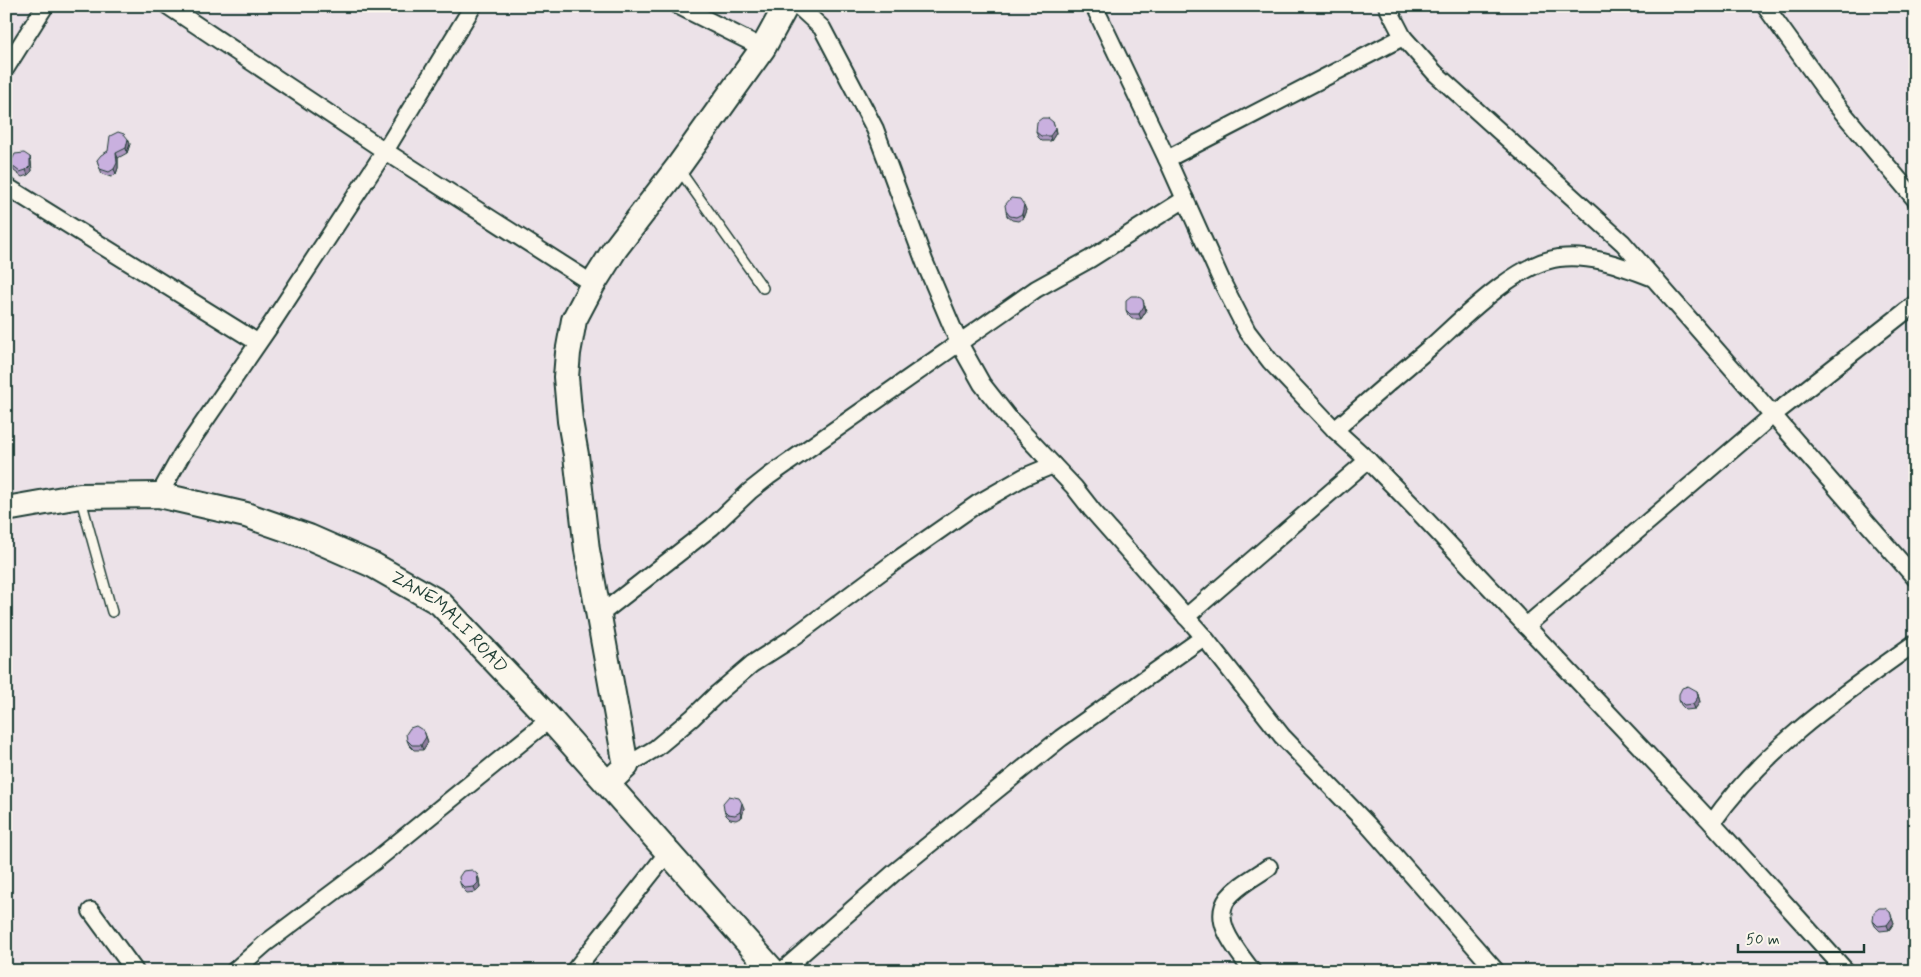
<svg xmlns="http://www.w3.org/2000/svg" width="1921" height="977" viewBox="0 0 1921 977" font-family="Mynerve,sans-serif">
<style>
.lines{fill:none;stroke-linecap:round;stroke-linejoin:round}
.lane-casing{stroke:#1f3d34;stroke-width:12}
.street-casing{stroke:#1f3d34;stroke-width:20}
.secondary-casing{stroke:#1f3d34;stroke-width:28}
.lane{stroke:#fbf7ec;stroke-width:9}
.street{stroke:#fbf7ec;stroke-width:16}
.secondary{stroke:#fbf7ec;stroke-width:24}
.wall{fill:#ad97c0;stroke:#1f3d34}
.shaded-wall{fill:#8d7b9c;stroke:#1f3d34}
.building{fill:#c9b0df;stroke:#1f3d34}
.labels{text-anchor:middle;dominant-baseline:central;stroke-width:5;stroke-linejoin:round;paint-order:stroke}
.street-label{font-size:18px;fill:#1f3d34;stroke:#fbf7ec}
</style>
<rect width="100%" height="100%" fill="#ece2e8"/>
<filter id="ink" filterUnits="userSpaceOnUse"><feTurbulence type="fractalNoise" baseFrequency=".02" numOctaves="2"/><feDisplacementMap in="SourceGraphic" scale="10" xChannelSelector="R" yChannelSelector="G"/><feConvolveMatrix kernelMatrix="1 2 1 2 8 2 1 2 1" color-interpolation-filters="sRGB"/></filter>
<g filter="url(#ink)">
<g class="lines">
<defs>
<g id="lane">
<polyline points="678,168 763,288"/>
<polyline points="80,496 112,612"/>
</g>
<g id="street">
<polyline points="168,6 385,151 593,284"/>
<polyline points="679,6 763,48"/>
<polyline points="798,6 822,28 875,129 925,263 959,343 982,384 1008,417 1074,487 1092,510 1204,637 1282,736 1368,825 1496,971"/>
<polyline points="1094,6 1167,159 1223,284 1247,331 1270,361 1335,430 1368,460 1413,506 1712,823 1846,971"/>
<polyline points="1387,6 1403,37 1435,73 1623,243 1915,578"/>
<polyline points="1765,6 1834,102 1915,199"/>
<polyline points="6,68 45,6"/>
<polyline points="1167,159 1403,37"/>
<polyline points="6,186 257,342"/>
<path d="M1335,430C1367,401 1400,373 1433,345C1464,317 1517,263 1559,258C1592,254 1621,266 1651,277"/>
<polyline points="159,495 182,454 272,323 385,151 473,6"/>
<polyline points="598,616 712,527 750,491 769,476 1036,289 1090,259 1185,199"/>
<polyline points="1186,617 1368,460"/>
<polyline points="1526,626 1773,415 1915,304"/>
<polyline points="626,766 656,748 692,718 718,693 752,664 791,639 897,560 977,504 1024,477 1053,465"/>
<path d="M1712,823C1764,748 1842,695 1915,643"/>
<polyline points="91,911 135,971"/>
<polyline points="234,971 266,943 375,861 550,719"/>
<polyline points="574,971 669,851"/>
<polyline points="782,971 895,872 1061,738 1204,637"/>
<path d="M1252,971C1239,952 1210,922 1228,898C1238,885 1255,877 1269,867"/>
</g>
<g id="secondary">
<path id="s1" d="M6,509L80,496L159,495L246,515L309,537L373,565L440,603L550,719L773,971"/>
<polyline points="608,783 626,766 587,550 576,455 570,421 566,377 568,353 574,320 593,284 615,249 678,167 763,48 786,6"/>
</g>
</defs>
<use href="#lane" class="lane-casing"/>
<use href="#street" class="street-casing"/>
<use href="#secondary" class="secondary-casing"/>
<use href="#lane" class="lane"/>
<use href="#street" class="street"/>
<use href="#secondary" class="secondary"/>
</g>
<g class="wall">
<polygon points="1055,127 1056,133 1051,141 1042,141 1038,137 1036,132"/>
<polygon points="128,139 130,144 127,153 118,158 118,168 116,174 111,177 102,174 97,160 108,151"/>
<polygon points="30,157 31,162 32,171 28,175 22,177 14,171 12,166"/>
<polygon points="1024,205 1026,210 1023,218 1018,221 1012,220 1007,216 1006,211"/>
<polygon points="1145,305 1146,311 1141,319 1132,319 1128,315 1126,310"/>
<polygon points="1697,691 1700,702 1695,709 1686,710 1681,705 1679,700"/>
<polygon points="424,731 428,742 423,750 414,750 409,745 407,740"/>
<polygon points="744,808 742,817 736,820 730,819 726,815 724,810"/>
<polygon points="477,874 479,879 480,888 476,892 467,893 462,888 460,883"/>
<polygon points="1892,917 1894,923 1889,930 1880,931 1875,926 1873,921"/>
</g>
<g class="shaded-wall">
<polygon points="1053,122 1056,133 1051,141 1050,136"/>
<polygon points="128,139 130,144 127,153 126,148"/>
<polygon points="116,153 118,158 118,168 116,174 114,169"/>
<polygon points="30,157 31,162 32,171 28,175 26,170"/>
<polygon points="1024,205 1026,210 1023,218 1022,214"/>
<polygon points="1143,300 1146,311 1141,319 1139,314"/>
<polygon points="1697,691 1700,702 1695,709 1693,704"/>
<polygon points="424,731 428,742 423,750 421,745"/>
<polygon points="742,803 744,808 742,817 740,812"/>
<polygon points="477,874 479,879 480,888 476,892 474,887"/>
<polygon points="1890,912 1894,923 1889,930 1887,925"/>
</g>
<g class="building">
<polygon points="1042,118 1048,118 1053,122 1055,129 1050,136 1041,136 1036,132 1037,122"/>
<polygon points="118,132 124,134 128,139 126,148 116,153 117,163 114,169 109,172 100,169 97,160 101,155 108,151 110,136"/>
<polygon points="24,153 30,157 30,166 26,170 20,172 12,166 12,160 15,154"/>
<polygon points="1011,198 1020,199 1024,205 1022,214 1016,217 1010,216 1006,211 1005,205"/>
<polygon points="1131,296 1138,296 1143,300 1144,306 1139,314 1130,314 1126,310 1126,300"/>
<polygon points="1688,686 1697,691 1698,697 1693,704 1684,705 1679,700 1679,694 1682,688"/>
<polygon points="416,726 424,731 426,737 421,745 412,745 407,740 406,734 410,728"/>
<polygon points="729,796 739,798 742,803 740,812 735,815 728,814 724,810 723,803"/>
<polygon points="472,870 477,874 478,883 474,887 465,888 460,883 459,877 463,871"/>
<polygon points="1879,908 1885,908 1890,912 1892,918 1887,925 1878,926 1873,921 1874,912"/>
</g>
</g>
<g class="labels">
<g class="street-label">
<text stroke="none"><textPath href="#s1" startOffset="476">ZANEMALI ROAD</textPath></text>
</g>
</g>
<rect width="1921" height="977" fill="none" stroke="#fbf7ec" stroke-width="25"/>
<rect x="12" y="12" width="1896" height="952" fill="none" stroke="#1f3d34" stroke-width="2" filter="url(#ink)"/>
<path d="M1738 944v8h126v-8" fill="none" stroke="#1f3d34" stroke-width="2.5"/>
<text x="1746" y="944" font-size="15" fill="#1f3d34" stroke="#fbf7ec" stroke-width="4" paint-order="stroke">50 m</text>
</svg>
